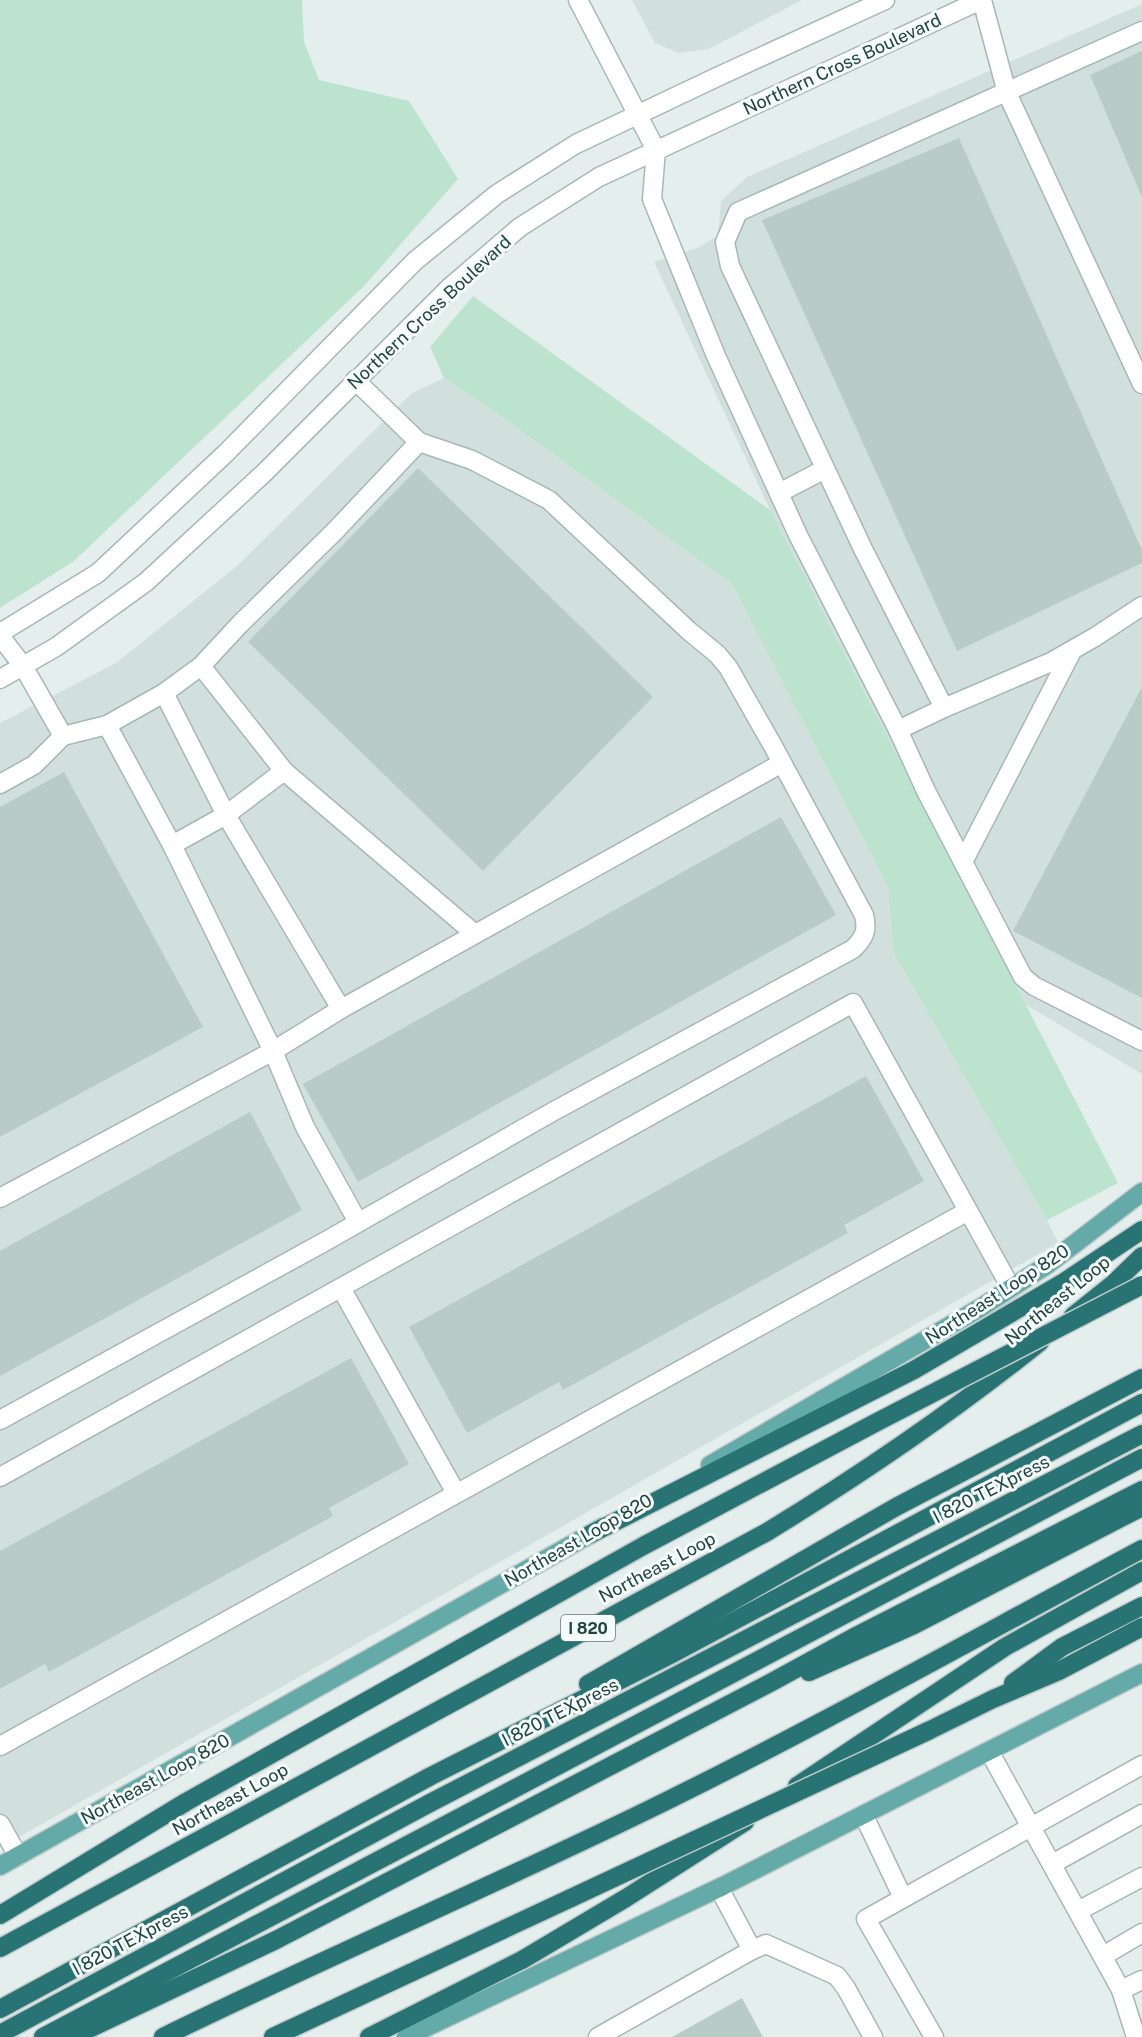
<svg xmlns="http://www.w3.org/2000/svg" width="1142" height="2037" viewBox="0 0 1142 2037" font-family="'Public Sans',sans-serif">
<style>
.built{fill:#d2e0dd}
.green{fill:#bbe3ce}
.building{fill:#b9cbc7}
.lines{fill:none;stroke-linecap:round;stroke-linejoin:round}
.minor-casing{stroke:#a6b8b6;stroke-width:21}
.major-casing{stroke:#c1cbca;stroke-width:21}
.highway-casing{stroke:#c1cbca;stroke-width:21}
.minor{stroke:#fff;stroke-width:18}
.major{stroke:#63aaa8;stroke-width:18}
.highway{stroke:#287374;stroke-width:18}
.highway-bridge-casing{stroke:#c1cbca;stroke-width:21;stroke-linecap:butt}
.highway-bridge{stroke:#287374;stroke-width:18}
.labels{text-anchor:middle;dominant-baseline:central;stroke-width:6;stroke-linejoin:round;paint-order:stroke}
.shield{fill:#f5fbf9;stroke:#617b79;stroke-width:1.5}
.shield-label{font-size:16px;font-weight:bold;fill:#214442}
.street-label{font-size:18px;fill:#214442;stroke:#f5fbf9}
</style>
<rect width="100%" height="100%" fill="#e4efed"/>
<g class="built">
<polygon points="632,0 802,0 709,49 679,53 655,43"/>
<polygon points="1142,4 1142,1074 1026,1005 770,510 654,262 697,248 718,236 721,201 747,177"/>
<polygon points="444,378 494,411 732,584 888,887 893,952 1047,1220 1058,1243 0,1848 0,723 116,663 237,566 412,393"/>
</g>
<g class="green">
<polygon points="0,0 302,0 304,42 319,80 409,101 458,179 364,286 74,561 0,608"/>
<polygon points="473,296 770,510 1118,1183 1047,1220 893,952 888,887 732,584 494,411 444,378 430,347"/>
</g>
<g class="building">
<polygon points="1142,51 1142,197 1090,75"/>
<polygon points="959,138 1142,550 1142,563 957,651 762,220"/>
<polygon points="418,468 653,697 483,871 248,642"/>
<polygon points="1142,687 1142,998 1013,931"/>
<polygon points="64,772 203,1027 0,1137 0,807"/>
<polygon points="781,817 836,915 358,1182 303,1084"/>
<polygon points="866,1076 924,1181 844,1225 848,1233 563,1390 559,1382 467,1433 409,1327"/>
<polygon points="250,1112 302,1210 0,1376 0,1251"/>
<polygon points="351,1358 409,1464 329,1508 333,1516 49,1672 45,1664 0,1689 0,1551"/>
<polygon points="742,1998 763,2037 672,2037"/>
</g>
<g class="lines">
<defs>
<g id="minor">
<polyline points="578,0 656,150 652,199 716,356 798,535 898,730 926,791 1023,977 1034,986 1142,1041"/>
<polyline points="982,0 1007,93 1142,384"/>
<polyline points="779,493 825,469"/>
<polyline points="0,633 98,573 226,453 415,261 497,194 576,144 717,77 885,0"/>
<polyline points="0,636 23,666 63,736 107,725 172,845 273,1051 341,1009 782,763"/>
<polyline points="201,666 284,771 475,934"/>
<polyline points="0,679 56,647 146,582 263,474 449,288 520,227 599,177 981,0"/>
<polyline points="164,693 226,815 341,1009"/>
<polyline points="944,708 1051,662 1095,637 1142,606"/>
<polyline points="107,725 164,693 201,666 240,624 334,532 419,442"/>
<polyline points="898,730 944,708 863,549 730,266 725,242 738,212 1142,31"/>
<polyline points="0,784 34,765 63,736"/>
<polyline points="172,845 226,815 284,771"/>
<polyline points="963,862 1072,651"/>
<polyline points="0,1198 273,1051 305,1127 358,1222"/>
<polyline points="341,1288 456,1493"/>
<path d="M0,1420L326,1241L554,1111L853,949C864,938 868,931 864,915L773,746L728,667L717,654L689,631L549,500L472,460L419,442L355,380"/>
<polyline points="0,1477 853,1003 1011,1288"/>
<polyline points="0,1746 968,1211"/>
<polyline points="989,1751 1121,1990 1136,2037"/>
<polyline points="864,1816 903,1898"/>
<polyline points="0,1824 18,1856"/>
<polyline points="1052,1864 1142,1814"/>
<polyline points="719,1888 752,1950 766,1944 837,1976 846,1988 873,2037"/>
<polyline points="1078,1911 1142,1877"/>
<polyline points="1103,1956 1142,1933"/>
<polyline points="1121,1990 1142,1980"/>
<polyline points="598,2037 752,1950"/>
<polyline points="934,2037 866,1919 1142,1765"/>
</g>
<g id="major">
<polyline points="710,1465 980,1308 1047,1265 1142,1192"/>
<polyline points="0,1866 603,1527"/>
<polyline points="406,2037 723,1886 1142,1673"/>
</g>
<g id="highway">
<polyline points="1073,1316 1113,1284 1142,1256"/>
<polyline points="589,1535 914,1370 1064,1282 1142,1230"/>
<polyline points="809,1672 914,1625 1142,1507"/>
<polyline points="1013,1683 1062,1647 1142,1606"/>
<polyline points="588,1684 896,1507 1142,1378"/>
<polyline points="928,1731 993,1699 1059,1671 1142,1627"/>
<polyline points="797,1786 1005,1647 1142,1571"/>
<polyline points="0,1915 186,1802 645,1545"/>
<path d="M0,1948L767,1532C862,1474 953,1412 1040,1342"/>
<polyline points="0,2009 431,1776 672,1654 1142,1403"/>
<polyline points="0,2034 430,1803 1142,1434"/>
<polyline points="43,2037 1142,1458"/>
<polyline points="72,2037 276,1940 770,1683 858,1635 1142,1490"/>
<path d="M163,2037C322,1959 486,1889 646,1811C814,1729 977,1637 1142,1549"/>
<polyline points="273,2037 571,1898"/>
<polyline points="369,2037 522,1960 626,1898 745,1822"/>
</g>
</defs>
<use href="#minor" class="minor-casing"/>
<use href="#major" class="major-casing"/>
<use href="#highway" class="highway-casing"/>
<use href="#minor" class="minor"/>
<use href="#major" class="major"/>
<use href="#highway" class="highway"/>
<defs>
<g id="highway-bridge">
<polyline points="645,1545 877,1422 1142,1285"/>
<polyline points="571,1898 928,1731"/>
</g>
</defs>
<use href="#highway-bridge" class="highway-bridge-casing"/>
<use href="#highway-bridge" class="highway-bridge"/>
</g>
<g class="labels">
<rect class="shield" x="561" y="1615" width="54" height="26" rx="4.5"/>
<g class="shield-label">
<text x="588" y="1628">I 820</text>
</g>
<g class="street-label">
<text transform="translate(842 64) rotate(-25)">Northern Cross Boulevard</text>
<text transform="translate(429 312) rotate(-43)">Northern Cross Boulevard</text>
<text transform="translate(997 1294) rotate(-33)">Northeast Loop 820</text>
<text transform="translate(1057 1300) rotate(-39)">Northeast Loop</text>
<text transform="translate(991 1489) rotate(-27)">I 820 TEXpress</text>
<text transform="translate(578 1540) rotate(-30)">Northeast Loop 820</text>
<text transform="translate(657 1567) rotate(-28)">Northeast Loop</text>
<text transform="translate(560 1712) rotate(-27)">I 820 TEXpress</text>
<text transform="translate(155 1779) rotate(-29)">Northeast Loop 820</text>
<text transform="translate(230 1799) rotate(-29)">Northeast Loop</text>
<text transform="translate(130 1940) rotate(-28)">I 820 TEXpress</text>
</g>
</g>
</svg>
